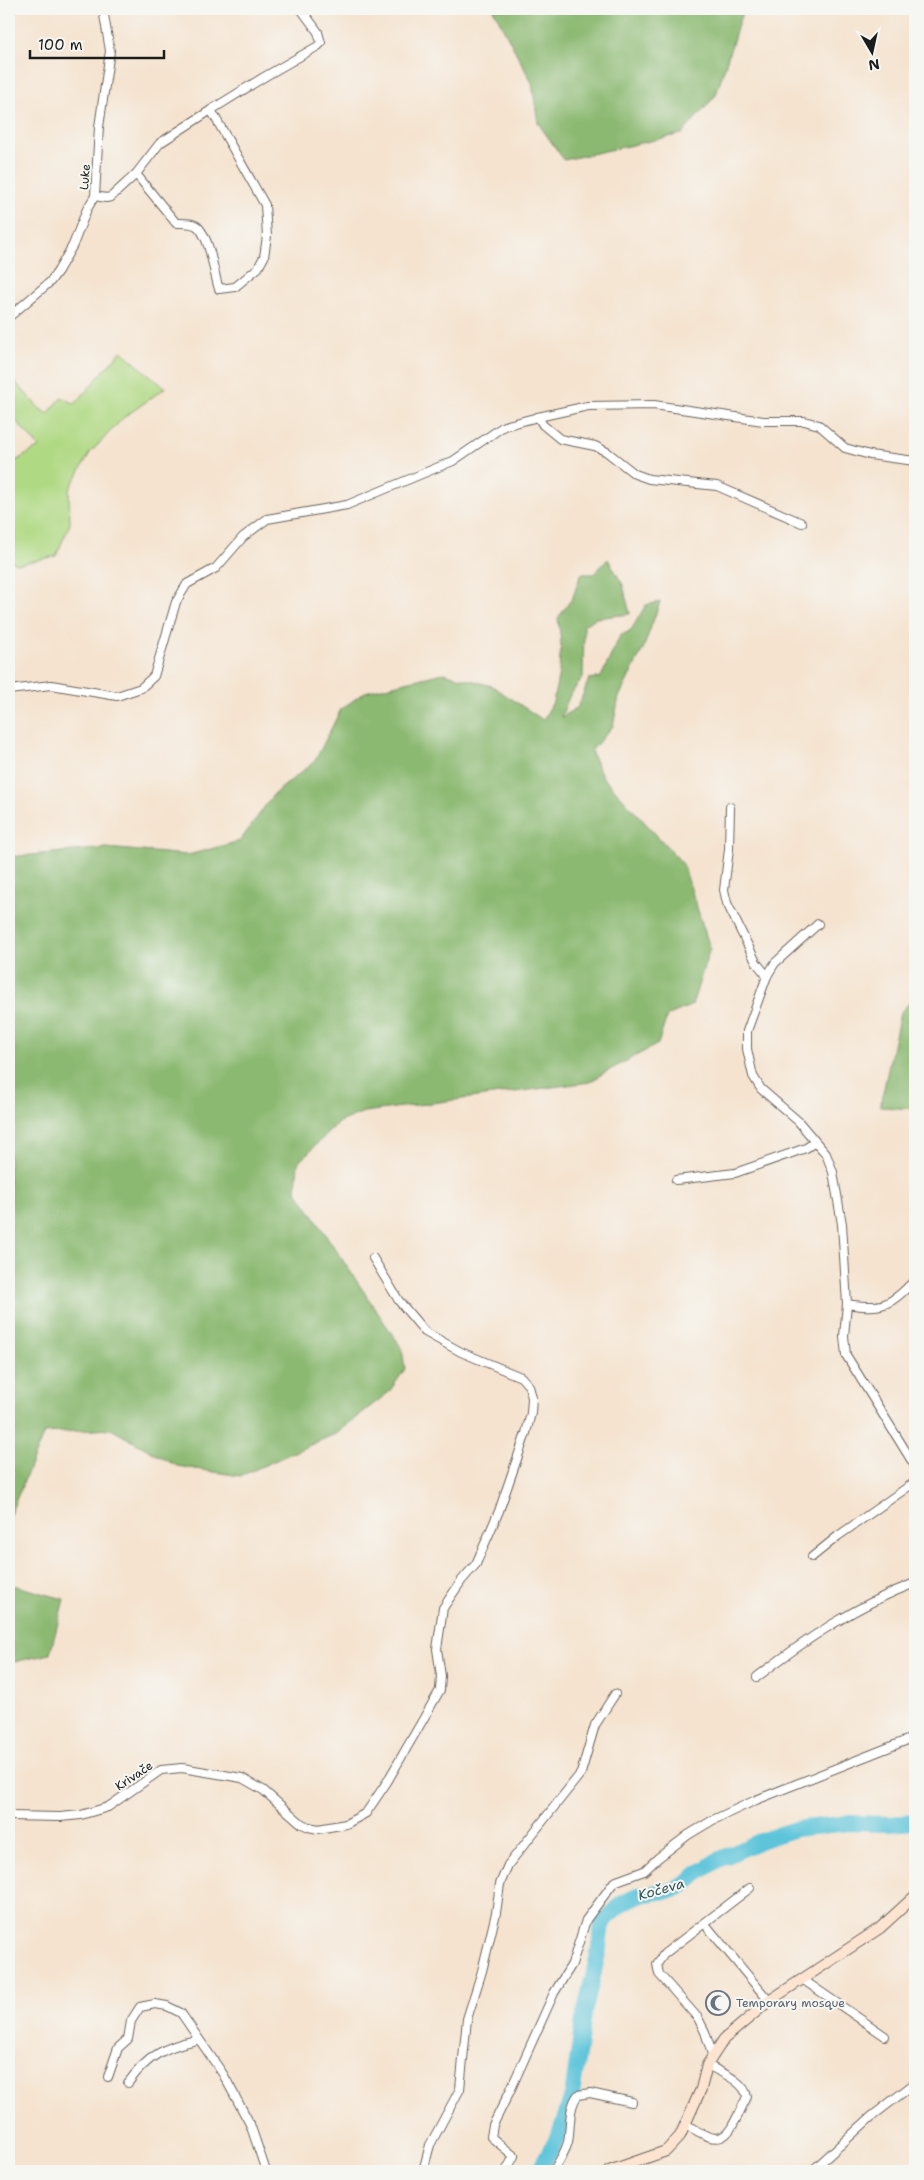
<svg xmlns="http://www.w3.org/2000/svg" width="924" height="2180" viewBox="0 0 924 2180" font-family="'Shantell Sans',sans-serif">
<style>
.green{fill:#b0d984;stroke:#667a50}
.forest{fill:#8cb972;stroke:#546a47}
.lines{fill:none;stroke-linecap:round;stroke-linejoin:round}
.river{stroke:#5dc4da;stroke-width:16}
.minor-casing{stroke:#68625b;stroke-width:10}
.secondary-casing{stroke:#68625b;stroke-width:12}
.minor{stroke:#fff;stroke-width:8}
.secondary{stroke:#fde4d1;stroke-width:10}
.labels{text-anchor:middle;dominant-baseline:central;stroke-width:4;stroke-linejoin:round;paint-order:stroke}
.street-label{font-size:12px;fill:#1c1c1c;stroke:#f6f6f2}
.worship-label{font-size:12px;fill:#5b616d;stroke:#f6f6f2;text-anchor:start}
.water-label{font-size:14px;font-style:italic;fill:#33575e;stroke:#f6f6f2}
</style>
<rect width="100%" height="100%" fill="#f6f6f2"/>
<filter id="ink" filterUnits="userSpaceOnUse"><feTurbulence type="fractalNoise" baseFrequency=".02" numOctaves="2"/><feDisplacementMap in="SourceGraphic" scale="10" xChannelSelector="R" yChannelSelector="G"/><feConvolveMatrix kernelMatrix="1 2 1 2 8 2 1 2 1" color-interpolation-filters="sRGB"/></filter>
<filter id="wash" filterUnits="userSpaceOnUse"><feTurbulence type="fractalNoise" baseFrequency=".0096" numOctaves="4" result="noise"/><feDisplacementMap in="SourceGraphic" scale="20" xChannelSelector="R" yChannelSelector="G"/><feGaussianBlur stdDeviation="1.12" result="paint"/><feColorMatrix in="noise" values="0 0 0 0 0 0 0 0 0 0 0 0 0 0 0 0 0 1.4 0 .05"/><feComposite in="paint" operator="in"/></filter>
<g filter="url(#wash)">
<rect width="100%" height="100%" fill="#f5e3cf"/>
<polygon class="green" points="121,351 165,388 123,418 90,453 69,490 70,524 56,556 19,564 9,561 9,465 39,447 9,413 9,375 39,408 48,414 62,397 75,404"/>
<g class="forest">
<polygon points="493,9 743,9 716,95 682,134 564,160 538,123 532,83"/>
<polygon points="608,559 623,585 630,614 596,618 584,625 583,677 569,697 561,717 578,707 589,679 601,677 620,636 631,630 646,605 660,602 643,649 619,697 613,726 591,751 602,776 683,864 710,948 692,1005 667,1016 658,1044 602,1074 590,1082 364,1112 339,1122 298,1163 296,1190 402,1349 405,1369 389,1392 335,1434 240,1476 177,1466 111,1429 44,1433 9,1517 9,857 106,848 188,855 240,841 273,795 315,761 341,709 365,692 443,673 492,686 543,720 553,702 559,672 561,642 558,618 573,597 581,574 594,574"/>
<polygon points="915,997 915,1109 880,1107 900,1013"/>
<polygon points="9,1584 64,1599 50,1654 9,1663"/>
</g>
<g class="lines">
<polyline class="river" points="539,2171 559,2135 572,2096 584,2014 598,1954 602,1924 621,1904 639,1895 674,1890 684,1885 694,1876 716,1861 760,1841 795,1829 849,1823 889,1824 915,1822"/>
</g>
</g>
<g filter="url(#ink)">
<g class="lines">
<defs>
<g id="minor">
<path d="M136,174L176,223C183,223 194,222 199,228C211,242 213,271 219,289L235,287L258,268L264,257L267,236L265,205L211,110L264,77L318,46L321,43L318,32L301,9"/>
<polyline points="95,196 106,198 111,197 136,174 160,143 211,110"/>
<polyline points="9,317 50,282 58,271 73,245 87,209 95,196 99,127 110,51 103,9"/>
<polyline points="538,417 543,425 560,439 595,446 607,452 635,474 649,479 717,486 802,523"/>
<polyline points="9,690 51,685 117,696 141,688 154,676 176,602 187,584 216,568 243,537 267,519 347,505 453,461 504,426 538,417 588,406 654,405 763,421 804,421 819,425 845,448 870,455 915,461"/>
<polyline points="730,807 729,849 724,890 727,903 756,962 767,976"/>
<polyline points="818,924 775,963 767,976 747,1031 747,1049 753,1076 761,1089 798,1121 826,1154 833,1172 842,1224 847,1304 844,1336 846,1355 915,1466"/>
<polyline points="676,1180 735,1173 806,1148 815,1142"/>
<path d="M847,1304C884,1310 890,1305 915,1280"/>
<polyline points="812,1557 838,1536 915,1482"/>
<path d="M757,1677C806,1639 857,1605 915,1583"/>
<polyline points="9,1816 60,1817 81,1815 108,1807 161,1770 182,1768 242,1778 263,1790 302,1824 309,1827 318,1829 346,1824 366,1813 387,1782 440,1690 441,1676 437,1649 443,1608 462,1580 476,1564 499,1511 526,1433 531,1413 532,1398 529,1386 521,1377 461,1352 425,1332 399,1301 373,1258"/>
<polyline points="705,1924 769,2001"/>
<polyline points="802,1979 885,2036"/>
<polyline points="712,2054 705,2032 698,2018 659,1974 657,1964 664,1954 750,1888"/>
<polyline points="108,2077 118,2048 128,2039 131,2021 140,2007 155,2004 167,2006 181,2013 223,2074 250,2124 266,2171"/>
<path d="M128,2083C147,2056 166,2046 197,2040"/>
<path d="M686,2124C728,2153 728,2133 747,2097C745,2081 720,2072 707,2065"/>
<polyline points="423,2171 430,2145 460,2089 467,2019 482,1971 496,1913 500,1884 508,1865 581,1773 595,1725 615,1694"/>
<polyline points="506,2171 514,2156 491,2137 493,2125 510,2091 554,1993 572,1964 586,1920 614,1882 644,1871 658,1858 688,1835 713,1820 756,1800 915,1737"/>
<path d="M553,2171C559,2162 565,2153 568,2142C571,2126 568,2108 578,2095L590,2093L632,2102"/>
<polyline points="812,2171 871,2117 915,2083"/>
</g>
<polyline id="secondary" points="609,2171 666,2151 680,2136 701,2089 707,2065 724,2039 769,2001 880,1928 915,1896"/>
</defs>
<use href="#minor" class="minor-casing"/>
<use href="#secondary" class="secondary-casing"/>
<use href="#minor" class="minor"/>
<use href="#secondary" class="secondary"/>
</g>
</g>
<defs>
<symbol id="mosque-ring" viewBox="-11 -11 22 22"><circle r="9.5" fill="#f6f6f2" stroke="#6b7280" stroke-width="1.5"/><path d="M3.5-4.9A6 6 0 1 0 3.5 4.9A5 5 0 1 1 3.5-4.9Z" fill="#6b7280"/></symbol>
</defs>
<g fill-rule="evenodd">
<use href="#mosque-ring" x="704" y="1989" width="28" height="28"/>
</g>
<g class="labels">
<g class="street-label">
<text transform="translate(85 177) rotate(-86)">Luke</text>
<text transform="translate(134 1776) rotate(-34)">Krivače</text>
</g>
<g class="worship-label">
<text x="736" y="2003">Temporary mosque</text>
</g>
<g class="water-label">
<text transform="translate(661 1889) rotate(-16)">Kočeva</text>
</g>
</g>
<rect width="924" height="2180" fill="none" stroke="#f6f6f2" stroke-width="30"/>
<g transform="translate(872 52) rotate(171)" stroke="#f6f6f2" stroke-width="4" paint-order="stroke">
<path d="M0-4L9 19L0 12L-9 19Z" fill="#1c1c1c"/>
<text y="-8" font-size="14" font-weight="bold" text-anchor="middle" fill="#1c1c1c">N</text>
</g>
<path d="M30 50v8h134v-8" fill="none" stroke="#1c1c1c" stroke-width="2.5"/>
<text x="38" y="50" font-size="15" fill="#1c1c1c" stroke="#f6f6f2" stroke-width="4" paint-order="stroke">100 m</text>
</svg>
